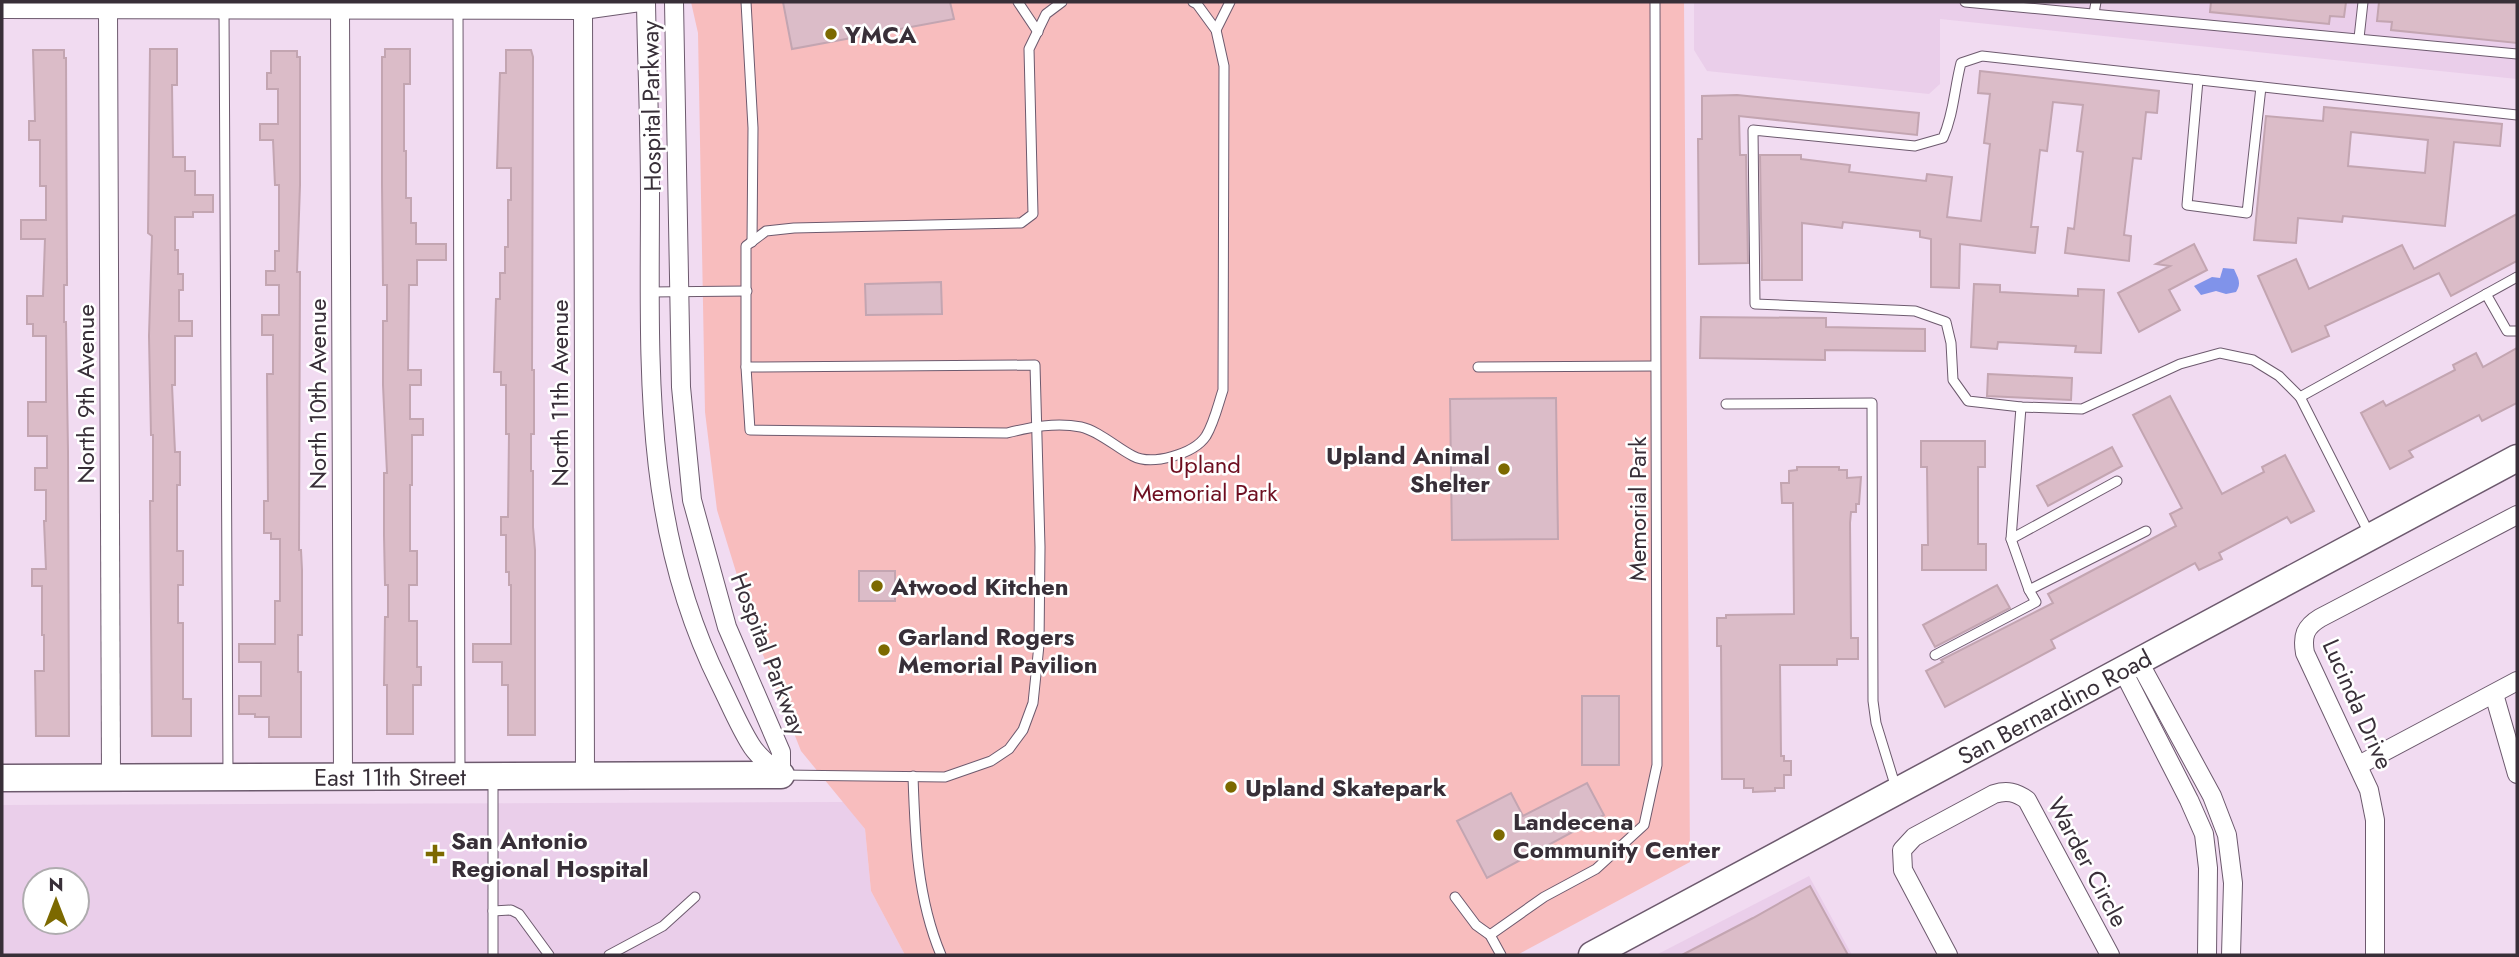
<svg xmlns="http://www.w3.org/2000/svg" width="2519" height="957" viewBox="0 0 2519 957" font-family="Jost,sans-serif">
<style>
.built{fill:#eaceea;fill-rule:evenodd}
.green{fill:#f8bdbe}
.water{fill:#8093ea}
.building{fill:#dbbcc8;stroke:#c3a5b1;stroke-width:2;fill-rule:evenodd}
.lines{fill:none;stroke-linecap:round;stroke-linejoin:round}
.lane-casing{stroke:#6d5a6e;stroke-width:11}
.street-casing{stroke:#6d5a6e;stroke-width:20}
.secondary-casing{stroke:#6d5a6e;stroke-width:29}
.lane{stroke:#fff;stroke-width:9}
.street{stroke:#fff;stroke-width:18}
.secondary{stroke:#fff;stroke-width:26}
.poi-dot{fill:#7c6900;stroke:#fff;stroke-width:2.5}
.labels{text-anchor:middle;dominant-baseline:central;stroke-width:5;stroke-linejoin:round;paint-order:stroke}
.poi-label{font-size:24px;font-weight:bold;fill:#382f38;stroke:#fff;text-anchor:start}
.street-label{font-size:24px;fill:#382f38;stroke:#fff}
.park-label{font-size:24px;fill:#6e0e20;stroke:#fff}
</style>
<rect width="100%" height="100%" fill="#f1dbf1"/>
<g class="built">
<polygon points="1694,2 2517,2 2517,79 1940,19 1940,84 1929,94 1707,71 1694,50"/>
<path d="M844,802L865,829L871,891L905,955H2V805ZM35,880H77V922H35Z"/>
<polygon points="1809,876 1852,955 1656,955"/>
</g>
<polygon class="green" points="691,2 1684,2 1690,862 1517,955 905,955 871,891 865,829 801,751 756,637 717,510 705,412 698,33"/>
<path class="water" d="M2223,268L2234,269C2238,278 2242,283 2236,292L2226,294L2216,291L2201,295L2194,286L2212,277L2220,278Z"/>
<g class="building">
<polygon points="783,2 950,2 954,19 792,49"/>
<polygon points="2211,2 2346,2 2344,17 2330,16 2329,24 2210,12"/>
<polygon points="2379,2 2517,2 2517,43 2391,30 2392,22 2377,21"/>
<polygon points="150,49 177,49 177,85 172,85 173,157 185,157 185,171 195,171 195,195 213,195 213,212 193,212 193,217 175,217 175,250 178,250 178,274 183,274 183,290 179,290 179,321 192,321 192,336 175,336 175,385 172,385 175,452 180,452 180,485 177,485 177,551 183,551 183,585 178,585 178,623 183,623 183,699 191,699 191,736 152,736 150,501 153,501 153,435 151,435 149,336 152,236 148,233"/>
<polygon points="385,49 410,49 410,84 404,84 404,151 406,151 406,198 411,198 411,223 416,223 416,244 446,244 446,260 417,260 417,285 409,285 408,370 421,370 421,385 410,385 410,419 423,419 423,435 412,435 412,485 410,485 410,551 417,551 417,585 409,585 409,621 417,621 417,667 421,667 421,685 413,685 413,734 387,734 387,685 384,685 385,617 388,617 388,585 385,585 384,535 384,473 387,473 383,385 383,321 387,321 387,285 383,285 382,184 382,57 385,57"/>
<polygon points="33,50 64,50 64,58 66,58 67,285 64,285 64,322 66,322 68,451 69,736 36,736 35,671 44,671 44,635 42,635 42,586 32,586 32,569 46,569 44,521 46,521 46,490 35,490 35,468 47,468 47,436 28,436 28,402 46,402 46,336 33,336 33,324 27,324 27,296 43,296 45,239 21,239 21,220 46,220 46,186 40,186 40,140 29,140 29,121 35,121"/>
<polygon points="506,50 531,50 533,57 532,370 534,370 534,434 531,434 531,471 533,471 533,527 535,550 535,735 508,735 508,685 502,685 502,662 473,662 473,644 511,644 511,585 509,585 509,572 506,572 506,535 501,535 501,517 508,517 509,434 506,434 506,385 501,385 501,372 494,372 496,299 500,299 500,273 505,273 505,247 508,247 508,200 511,200 511,168 497,168 500,73 506,73"/>
<polygon points="271,51 297,51 297,57 300,57 300,185 297,272 300,272 299,550 301,550 302,570 302,635 298,635 298,672 301,672 301,737 269,737 269,717 255,717 255,714 239,714 239,696 261,696 261,662 239,662 239,644 275,644 275,601 280,601 280,539 271,539 271,533 264,533 264,501 268,501 267,374 273,374 273,335 262,335 262,315 279,315 279,285 266,285 266,271 275,271 275,251 279,251 279,185 275,185 273,140 260,140 260,124 278,124 278,89 267,89 267,73 271,73"/>
<polygon points="1980,71 2159,91 2157,113 2146,112 2141,159 2133,158 2124,235 2131,236 2129,261 2065,253 2068,228 2074,229 2083,152 2077,151 2083,105 2053,102 2047,151 2040,150 2031,227 2038,227 2035,253 1960,244 1959,288 1931,287 1931,239 1920,237 1920,231 1843,222 1842,228 1802,223 1802,280 1762,280 1760,155 1801,155 1801,159 1850,165 1849,172 1926,181 1927,174 1952,177 1947,217 1981,221 1990,144 1984,143 1990,94 1978,93"/>
<polygon points="1737,95 1919,113 1917,135 1739,116 1740,155 1746,155 1748,263 1699,264 1698,139 1702,139 1702,96"/>
<path d="M2324,107L2502,124L2500,146L2454,142L2445,226L2343,216L2342,222L2298,218L2296,243L2254,240L2266,116L2323,121ZM2351,132L2428,140L2425,173L2348,166Z"/>
<polygon points="2517,214 2517,261 2451,296 2439,273 2325,326 2329,336 2292,352 2258,276 2296,259 2309,289 2402,245 2414,269"/>
<polygon points="2194,244 2207,270 2169,290 2180,310 2139,332 2118,293 2170,266 2156,264"/>
<polygon points="941,282 942,314 866,315 865,284"/>
<polygon points="1974,284 2000,285 2000,292 2078,296 2078,289 2104,290 2101,353 2075,352 2076,346 1998,342 1997,349 1971,347"/>
<polygon points="1701,317 1826,318 1826,327 1925,329 1925,351 1825,350 1825,360 1700,358"/>
<polygon points="2517,348 2517,403 2482,421 2479,415 2409,451 2413,457 2390,469 2361,413 2383,401 2386,406 2455,370 2453,365 2476,353 2483,367"/>
<polygon points="1988,374 2072,378 2071,400 1987,396"/>
<polygon points="2170,396 2222,494 2264,472 2262,467 2285,455 2314,511 2291,523 2287,517 2219,553 2222,559 2199,570 2195,563 2051,640 2055,648 1945,707 1926,671 1943,662 1941,660 2053,603 2048,594 2176,526 2170,514 2182,508 2133,415"/>
<polygon points="1556,398 1558,539 1452,540 1450,399"/>
<polygon points="1921,441 1985,441 1985,467 1978,467 1978,544 1986,544 1986,570 1922,570 1922,545 1928,545 1927,467 1921,467"/>
<polygon points="2112,447 2122,466 2048,506 2037,486"/>
<polygon points="1797,467 1839,467 1839,470 1847,470 1847,478 1861,477 1859,504 1856,504 1856,512 1851,512 1850,523 1851,638 1858,638 1858,659 1837,659 1837,665 1780,665 1781,756 1784,756 1784,761 1791,761 1791,775 1784,775 1784,788 1775,788 1775,791 1753,792 1753,788 1744,788 1744,779 1722,779 1721,646 1717,646 1717,618 1726,618 1726,615 1794,614 1793,503 1782,503 1781,483 1789,483 1789,471 1797,470"/>
<rect x="859" y="571" width="36" height="30"/>
<polygon points="1997,585 2010,608 1935,647 1923,625"/>
<rect x="1582" y="696" width="37" height="69"/>
<polygon points="1587,783 1604,815 1487,878 1457,821 1511,793 1523,816"/>
<polygon points="1810,886 1848,955 1682,955 1753,918"/>
</g>
<g class="lines">
<defs>
<g id="lane">
<polyline points="746,2 753,128 752,242"/>
<polyline points="1018,2 1038,32"/>
<path d="M1062,2L1046,14L1029,49L1033,214L1021,223L794,228L766,231L746,246V367L750,430L1007,433C1031,427 1056,422 1081,427C1099,431 1117,448 1133,456C1152,466 1194,454 1206,436C1214,423 1218,405 1223,390L1224,66L1216,30L1197,4L1193,2"/>
<polyline points="1965,2 2517,54"/>
<polyline points="224,9 228,775"/>
<polyline points="458,10 460,775"/>
<polyline points="2094,13 2096,2"/>
<polyline points="1216,30 1230,2"/>
<polyline points="2359,38 2363,2"/>
<polyline points="2198,80 2187,205 2247,213 2261,87"/>
<polyline points="650,292 747,291"/>
<polyline points="2486,294 2507,331 2517,331"/>
<polyline points="746,367 1035,365 1040,547 1039,645 1033,703 1023,730 1009,749 991,761 945,777 782,775"/>
<polyline points="1478,367 1655,366"/>
<polyline points="2300,397 2517,277"/>
<polyline points="1726,404 1872,403 1873,701 1876,723 1896,788"/>
<polyline points="2021,407 2011,539 2029,590 2146,531"/>
<path d="M2370,535L2300,397L2279,376L2253,360L2220,353L2180,364L2082,409L2021,407L1968,401L1953,380L1951,343L1946,322L1915,311L1755,304L1753,130L1915,146L1943,138C1954,113 1954,90 1961,63L1982,56L2517,115"/>
<polyline points="2011,539 2117,481"/>
<polyline points="1935,655 2036,602 2029,590"/>
<path d="M913,776C915,837 917,898 941,955"/>
<polyline points="1455,897 1476,925 1490,935 1501,955"/>
<polyline points="493,911 511,910 519,914 549,955"/>
<polyline points="1490,935 1544,897 1596,869 1644,825 1657,765 1655,2"/>
<polyline points="493,955 493,778"/>
<polyline points="609,955 663,926 695,897"/>
</g>
<g id="street">
<path d="M646,2C647,65 650,129 650,192C650,364 641,526 720,684C730,704 739,726 751,745C758,757 771,766 781,775"/>
<polyline points="674,2 681,387 692,500 727,627 781,752 781,775"/>
<polyline points="2,9 583,10 640,2"/>
<polyline points="340,10 343,777"/>
<polyline points="583,10 585,775"/>
<polyline points="108,11 111,777"/>
<polyline points="2139,662 2212,796 2227,835 2233,883 2231,955"/>
<polyline points="2123,671 2189,800 2204,834 2208,868 2207,955"/>
<polyline points="2494,694 2517,774"/>
<polyline points="2359,765 2517,681"/>
<path d="M1948,955L1903,870L1902,850L1914,837L1994,794C2007,790 2016,792 2027,800L2110,955"/>
<path d="M2375,955V820L2369,790L2305,653C2302,636 2305,627 2320,618L2517,515"/>
</g>
<g id="secondary">
<path id="s1" d="M2,778L781,775"/>
<path id="s2" d="M1592,955L2517,458"/>
</g>
</defs>
<use href="#lane" class="lane-casing"/>
<use href="#street" class="street-casing"/>
<use href="#secondary" class="secondary-casing"/>
<use href="#lane" class="lane"/>
<use href="#street" class="street"/>
<use href="#secondary" class="secondary"/>
</g>
<g class="poi-dot">
<circle cx="831" cy="34" r="7"/>
<circle cx="1504" cy="469" r="7"/>
<circle cx="877" cy="586" r="7"/>
<circle cx="884" cy="650" r="7"/>
<circle cx="1231" cy="787" r="7"/>
<circle cx="1499" cy="835" r="7"/>
<path d="M431.5 843.5h7v7h7v7h-7v7h-7v-7h-7v-7h7z"/>
</g>
<g class="labels">
<g class="poi-label">
<text x="845" y="34">YMCA</text>
<text x="1490" y="455" text-anchor="end">Upland Animal<tspan x="1490" dy="28">Shelter</tspan></text>
<text x="891" y="586">Atwood Kitchen</text>
<text x="898" y="636">Garland Rogers<tspan x="898" dy="28">Memorial Pavilion</tspan></text>
<text x="1245" y="787">Upland Skatepark</text>
<text x="1513" y="821">Landecena<tspan x="1513" dy="28">Community Center</tspan></text>
<text x="451" y="840">San Antonio<tspan x="451" dy="28">Regional Hospital</tspan></text>
</g>
<g class="street-label">
<text transform="translate(651 106) rotate(-91)">Hospital Parkway</text>
<text transform="translate(559 393) rotate(-90)">North 11th Avenue</text>
<text transform="translate(85 394) rotate(-90)">North 9th Avenue</text>
<text transform="translate(317 394) rotate(-90)">North 10th Avenue</text>
<text transform="translate(1637 509) rotate(-90)">Memorial Park</text>
<text transform="translate(769 654) rotate(69)">Hospital Parkway</text>
<text transform="translate(2358 704) rotate(66)">Lucinda Drive</text>
<text stroke="none"><textPath href="#s2" startOffset="525">San Bernardino Road</textPath></text>
<text stroke="none"><textPath href="#s1" startOffset="388">East 11th Street</textPath></text>
<text transform="translate(2088 862) rotate(62)">Warder Circle</text>
</g>
<g class="park-label">
<text x="1205" y="464">Upland<tspan x="1205" dy="28">Memorial Park</tspan></text>
</g>
</g>
<rect width="2519" height="957" fill="none" stroke="#382f38" stroke-width="7"/>
<g transform="translate(56 901)"><circle r="33" fill="#ffffff" stroke="#afacaf" stroke-width="2"/>
<path d="M0-5L12 26L0 18L-12 26Z" fill="#7c6900"/>
<text y="-10" font-size="19" font-weight="bold" text-anchor="middle" fill="#382f38">N</text>
</g>
</svg>
